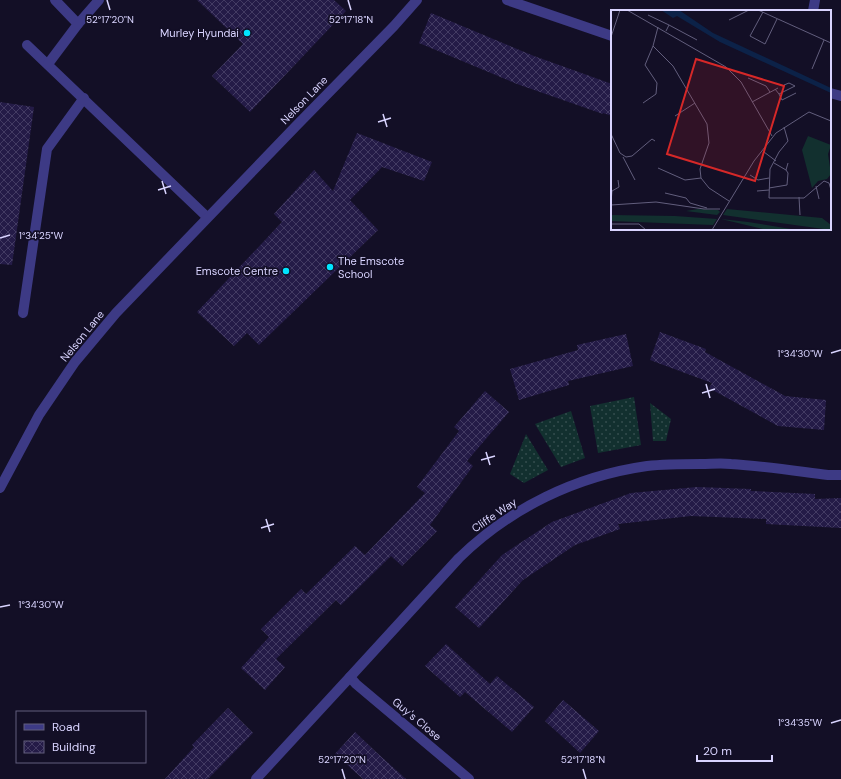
<svg xmlns="http://www.w3.org/2000/svg" width="841" height="779" viewBox="0 0 841 779" font-family="'DM Sans',sans-serif">
<style>
.grass{fill:url(#grass-dots)}
.building{fill:url(#building-cross-hatch)}
.lines{fill:none;stroke-linecap:round;stroke-linejoin:round}
.minor{stroke:#3d3a85;stroke-width:10}
.ticks{fill:none;stroke:#d9d4ff;stroke-width:1.5}
.poi-dot{fill:#00e5ff;stroke:#130f26;stroke-width:1.5}
.labels{text-anchor:middle;dominant-baseline:central;stroke-width:3.5;stroke-linejoin:round;paint-order:stroke}
.poi-label{font-size:11px;fill:#d9d4ff;stroke:#130f26;text-anchor:end}
.street-label{font-size:11px;fill:#d9d4ff;stroke:#130f26}
.inset-road{fill:none;stroke:#625e7d;stroke-width:1}
.view{fill:#d62828;fill-opacity:0.15;stroke:#d62828;stroke-width:2}
.inset-edge{fill:none;stroke:#d9d4ff;stroke-width:2}
.ticks-label{font-size:10px;text-anchor:middle;fill:#d9d4ff;stroke:#130f26;stroke-width:3.5;stroke-linejoin:round;paint-order:stroke}
</style>
<defs>
<pattern id="grass-dots" width="8" height="8" patternUnits="userSpaceOnUse"><rect width="8" height="8" fill="#12302f"/><path d="M2 2h.1M6 6h.1" fill="none" stroke="#344d4e" stroke-width="1.8" stroke-linecap="round"/></pattern>
<pattern id="building-cross-hatch" width="8" height="8" patternUnits="userSpaceOnUse"><rect width="8" height="8" fill="#241b47"/><path d="M0 0l8 8M0 8l8-8" fill="none" stroke="#433b63"/></pattern>
</defs>
<rect width="100%" height="100%" fill="#130f26"/>
<g class="grass">
<polygon points="634,397 641,445 598,453 590,406"/>
<polygon points="650,403 671,419 666,441 653,441"/>
<polygon points="571,411 585,458 561,467 535,424"/>
<polygon points="526,434 548,470 524,483 510,474"/>
</g>
<g class="building">
<polygon points="197,0 334,0 346,11 250,112 212,76 243,44"/>
<polygon points="431,13 534,56 612,84 612,116 603,113 603,114 517,84 419,43"/>
<polygon points="0,102 34,107 12,265 0,264"/>
<polygon points="357,133 432,162 424,181 382,167 350,200 378,230 259,345 247,333 234,346 197,312 282,222 274,214 314,170 333,191"/>
<polygon points="660,332 706,349 705,352 785,396 826,400 824,430 778,426 709,388 712,383 650,360"/>
<polygon points="626,334 633,366 568,381 569,385 519,400 510,369 578,350 577,345"/>
<polygon points="485,391 509,412 467,461 473,466 430,525 437,531 402,566 391,556 341,605 336,600 276,659 285,667 265,690 241,668 269,637 261,629 301,589 306,594 355,546 365,555 425,493 417,487 459,431 454,427"/>
<polygon points="697,487 751,489 751,491 815,494 815,499 841,498 841,528 766,524 766,519 691,516 618,524 620,529 575,545 523,580 479,628 455,607 502,555 552,522 631,493"/>
<polygon points="446,644 490,684 497,676 534,707 512,732 465,692 460,697 425,666"/>
<polygon points="563,700 599,731 580,753 545,721"/>
<polygon points="228,708 253,733 208,779 165,779 194,747 192,745"/>
<polygon points="355,732 376,752 406,779 363,779 335,754"/>
</g>
<g class="lines">
<g class="minor">
<polyline points="507,0 612,36"/>
<polyline points="813,11 815,0"/>
<polyline points="78,24 99,0"/>
<polyline points="27,45 207,217"/>
<polyline points="48,64 78,24 55,0"/>
<polyline points="830,93 841,96"/>
<polyline points="23,313 47,149 84,98"/>
<polyline points="0,488 39,415 75,362 116,313 297,125 394,26 417,0"/>
<polyline points="350,677 356,684 469,779"/>
<path d="M256,779L350,677L459,558C510,508 576,476 647,466C665,464 683,464 701,464C711,464 721,463 731,464C764,466 796,471 828,475H841"/>
</g>
</g>
<path class="ticks" d="M107,0L110,10M348,0L351,10M383,114L387,127M378,122L391,118M162,181L166,194M158,190L171,186M0,238L10,235M831,353L841,350M706,384L710,398M702,393L715,389M486,452L490,465M481,460L495,456M266,519L270,532M261,528L274,524M0,607L10,605M831,723L841,720M342,769L345,779M583,769L586,779"/>
<g class="poi-dot">
<circle cx="247" cy="33" r="4"/>
<circle cx="330" cy="267" r="4"/>
<circle cx="286" cy="271" r="4"/>
</g>
<g class="labels">
<g class="poi-label">
<text x="239" y="33">Murley Hyundai</text>
<text x="338" y="261" text-anchor="start">The Emscote<tspan x="338" dy="13">School</tspan></text>
<text x="278" y="271">Emscote Centre</text>
</g>
<g class="street-label">
<text transform="translate(304 100) rotate(-46)">Nelson Lane</text>
<text transform="translate(82 336) rotate(-51)">Nelson Lane</text>
<text transform="translate(494 515) rotate(-34)">Cliffe Way</text>
<text transform="translate(417 719) rotate(40)">Guy's Close</text>
</g>
</g>
<g transform="translate(611 10)">
<rect width="220" height="220" fill="#130f26"/>
<path d="M87,199L107,200L109,202L106,205L75,201ZM116,199L211,208L220,215V220L112,205ZM0,205L64,206L106,209L102,215L0,211ZM110,209L137,212L186,220H156Z" fill="#12302f"/>
<path d="M197,126L220,135L217,144L220,164L216,169L207,171L201,178L191,140Z" fill="#12302f"/>
<path d="M50,0H68L102,23L220,78V83L109,32L66,6L62,8Z" fill="#0c2248"/>
<path class="inset-road" d="M16,0L115,57L130,72L161,126M147,0L220,33M152,2L139,26L154,34L166,9M37,5L58,15L55,21M118,10L138,0M58,15L86,30M47,17L42,36L62,56L96,114L98,133L89,159L90,168L98,178L118,191M0,27L9,0M201,59L213,30M137,68L155,76L159,82M164,79L168,84L184,76L178,73L173,75M168,84L171,90L185,83M141,92L167,78M32,93L45,84L46,73L34,55L42,36M64,106L84,93M173,117L177,131L168,142L159,159L158,188H193L213,171L218,173L220,180M0,124L9,143L15,147L21,146L41,129L44,131M153,142L165,151M12,147L24,170M163,153L175,160M47,158L74,170L90,168M139,165L147,170L158,168M205,176L208,189M158,178L176,175L177,163L175,160L177,153M146,181L158,180M54,183L75,188L79,193L96,198M188,187L189,205M0,192L1,181L8,177L7,170M0,195L45,192L93,199H109M0,214H28L35,220M101,220L143,151L165,123L198,102L220,111"/>
<path class="view" d="M85,49L173,76L144,171L56,144Z"/>
<rect width="220" height="220" class="inset-edge"/>
</g>
<g class="ticks-label">
<text x="110" y="23">52°17'20"N</text>
<text x="351" y="23">52°17'18"N</text>
<text x="41" y="239">1°34'25"W</text>
<text x="800" y="357">1°34'30"W</text>
<text x="41" y="608">1°34'30"W</text>
<text x="800" y="726">1°34'35"W</text>
<text x="342" y="763">52°17'20"N</text>
<text x="583" y="763">52°17'18"N</text>
</g>
<rect x="16" y="711" width="130" height="52" fill="#130f26" stroke="#625e7d"/>
<rect x="24" y="724" width="20" height="6" fill="#3d3a85" stroke="#625e7d"/>
<text x="52" y="731" font-size="12" fill="#d9d4ff">Road</text>
<rect x="24" y="741" width="20" height="12" fill="url(#building-cross-hatch)" stroke="#625e7d"/>
<text x="52" y="751" font-size="12" fill="#d9d4ff">Building</text>
<path d="M697 755v6h75v-6" fill="none" stroke="#d9d4ff" stroke-width="2"/>
<text x="703" y="755" font-size="12" fill="#d9d4ff" stroke="#130f26" stroke-width="3" paint-order="stroke">20 m</text>
</svg>
